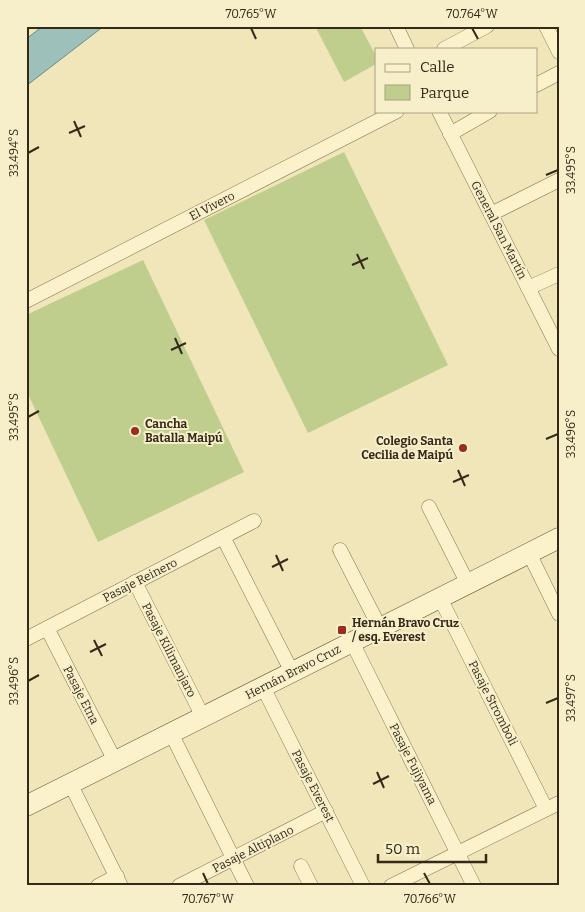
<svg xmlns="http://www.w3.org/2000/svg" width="585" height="912" viewBox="0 0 585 912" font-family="Bitter,serif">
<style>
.green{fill:#bfce8d}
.water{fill:#9ec0ba;stroke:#668d88}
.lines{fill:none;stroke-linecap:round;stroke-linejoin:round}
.street-casing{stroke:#877553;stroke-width:15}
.secondary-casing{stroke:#695537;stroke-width:21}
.street{stroke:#fbf2cc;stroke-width:14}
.secondary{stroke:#fbf2cc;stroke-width:20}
.ticks{fill:none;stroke:#352a19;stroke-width:2}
.poi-dot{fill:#9a2d20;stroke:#f7efc9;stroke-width:2}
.labels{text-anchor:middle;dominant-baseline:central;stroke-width:4;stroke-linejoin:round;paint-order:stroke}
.street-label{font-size:12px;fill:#352a19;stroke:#f7efc9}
.poi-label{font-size:12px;font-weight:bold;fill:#352a19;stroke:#f7efc9;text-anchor:start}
.neatline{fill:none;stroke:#352a19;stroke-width:2}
.ticks-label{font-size:12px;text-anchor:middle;fill:#352a19}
</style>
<rect width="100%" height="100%" fill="#f0e6b9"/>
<g class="green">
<polygon points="315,26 360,26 376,56 376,64 344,82"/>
<polygon points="344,152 448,365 308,433 204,220"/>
<polygon points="143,260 244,472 98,542 26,390 26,315"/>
</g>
<polygon class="water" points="43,26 104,26 26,86 26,39"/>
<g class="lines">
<defs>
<g id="street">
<polyline points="396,26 407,49"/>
<polyline points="546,26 559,52"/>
<polyline points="444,49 487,26"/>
<polyline points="536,85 559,73"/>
<polyline points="439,111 559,349"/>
<polyline points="450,134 490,111"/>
<polyline points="491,214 559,180"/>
<polyline points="528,288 559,274"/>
<polyline points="26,301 397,111"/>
<polyline points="429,507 468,584"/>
<polyline points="223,537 292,672"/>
<polyline points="340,550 380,628"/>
<polyline points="529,553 559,614"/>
<polyline points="135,582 203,717"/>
<polyline points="440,598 546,809"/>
<polyline points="47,628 115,761"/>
<polyline points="26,639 254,521"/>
<polyline points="352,642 474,886"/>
<polyline points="263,687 363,886"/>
<polyline points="171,733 247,886"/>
<polyline points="70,783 121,886"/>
<polyline points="301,866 311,886"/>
<polyline points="98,886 117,876"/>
<polyline points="179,886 326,811"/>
<polyline points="391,886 559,803"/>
</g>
<polyline id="secondary" points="26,806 559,538"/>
</defs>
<use href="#street" class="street-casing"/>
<use href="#secondary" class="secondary-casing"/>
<use href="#street" class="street"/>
<use href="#secondary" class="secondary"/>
</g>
<path class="ticks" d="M251,28L256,39M472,28L478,39M74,121L81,137M69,133L85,126M28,153L39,147M546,175L558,170M357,254L364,269M352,265L368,258M175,338L182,354M171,350L186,343M28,417L39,411M546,439L558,434M458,470L465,486M453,482L469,475M276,555L283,571M272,567L288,559M94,640L102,656M90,652L106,644M28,681L39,675M546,703L558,698M377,772L384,788M373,784L389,776M203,873L208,884M424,873L430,884"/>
<g class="poi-dot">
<circle cx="135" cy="431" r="5"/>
<circle cx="463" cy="448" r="5"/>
<rect x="337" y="625" width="10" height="10" rx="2.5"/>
</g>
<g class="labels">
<g class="street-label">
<text transform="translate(212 206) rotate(-27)">El Vivero</text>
<text transform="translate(499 230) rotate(63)">General San Martín</text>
<text transform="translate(140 580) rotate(-27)">Pasaje Reinero</text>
<text transform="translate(169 650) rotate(63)">Pasaje Kilimanjaro</text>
<text transform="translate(293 672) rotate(-27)">Hernán Bravo Cruz</text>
<text transform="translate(81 695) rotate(63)">Pasaje Etna</text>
<text transform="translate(493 703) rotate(63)">Pasaje Stromboli</text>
<text transform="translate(413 764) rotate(63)">Pasaje Fujiyama</text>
<text transform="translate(313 786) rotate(63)">Pasaje Everest</text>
<text transform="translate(253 849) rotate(-27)">Pasaje Altiplano</text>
</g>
<g class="poi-label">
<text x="145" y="424">Cancha<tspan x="145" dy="14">Batalla Maipú</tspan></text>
<text x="453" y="441" text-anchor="end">Colegio Santa<tspan x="453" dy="14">Cecilia de Maipú</tspan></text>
<text x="352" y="623">Hernán Bravo Cruz<tspan x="352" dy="14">/ esq. Everest</tspan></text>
</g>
</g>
<rect width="585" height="912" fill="none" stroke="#f7efc9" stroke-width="55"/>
<rect x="375" y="48" width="162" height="65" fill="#f7efc9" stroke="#a9a083"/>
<rect x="385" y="64" width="25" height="8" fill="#fbf2cc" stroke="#a9a083"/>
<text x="420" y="72" font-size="15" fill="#352a19">Calle</text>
<rect x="385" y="85" width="25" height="15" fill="#bfce8d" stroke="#a9a083"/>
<text x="420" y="98" font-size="15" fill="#352a19">Parque</text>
<path d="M378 854v8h108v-8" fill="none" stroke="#352a19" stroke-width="2.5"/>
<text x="385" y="854" font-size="15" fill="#352a19" stroke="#f7efc9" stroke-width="4" paint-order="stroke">50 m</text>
<rect x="28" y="28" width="530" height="856" class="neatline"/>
<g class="ticks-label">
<text x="251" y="18">70.765°W</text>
<text x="472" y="18">70.764°W</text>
<text transform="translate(14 153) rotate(-90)" y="4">33.494°S</text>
<text transform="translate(571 170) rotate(-90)" y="4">33.495°S</text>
<text transform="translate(14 417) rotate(-90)" y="4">33.495°S</text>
<text transform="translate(571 434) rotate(-90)" y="4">33.496°S</text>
<text transform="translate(14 681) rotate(-90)" y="4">33.496°S</text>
<text transform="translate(571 698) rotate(-90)" y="4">33.497°S</text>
<text x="208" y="903">70.767°W</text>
<text x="430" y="903">70.766°W</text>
</g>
</svg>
